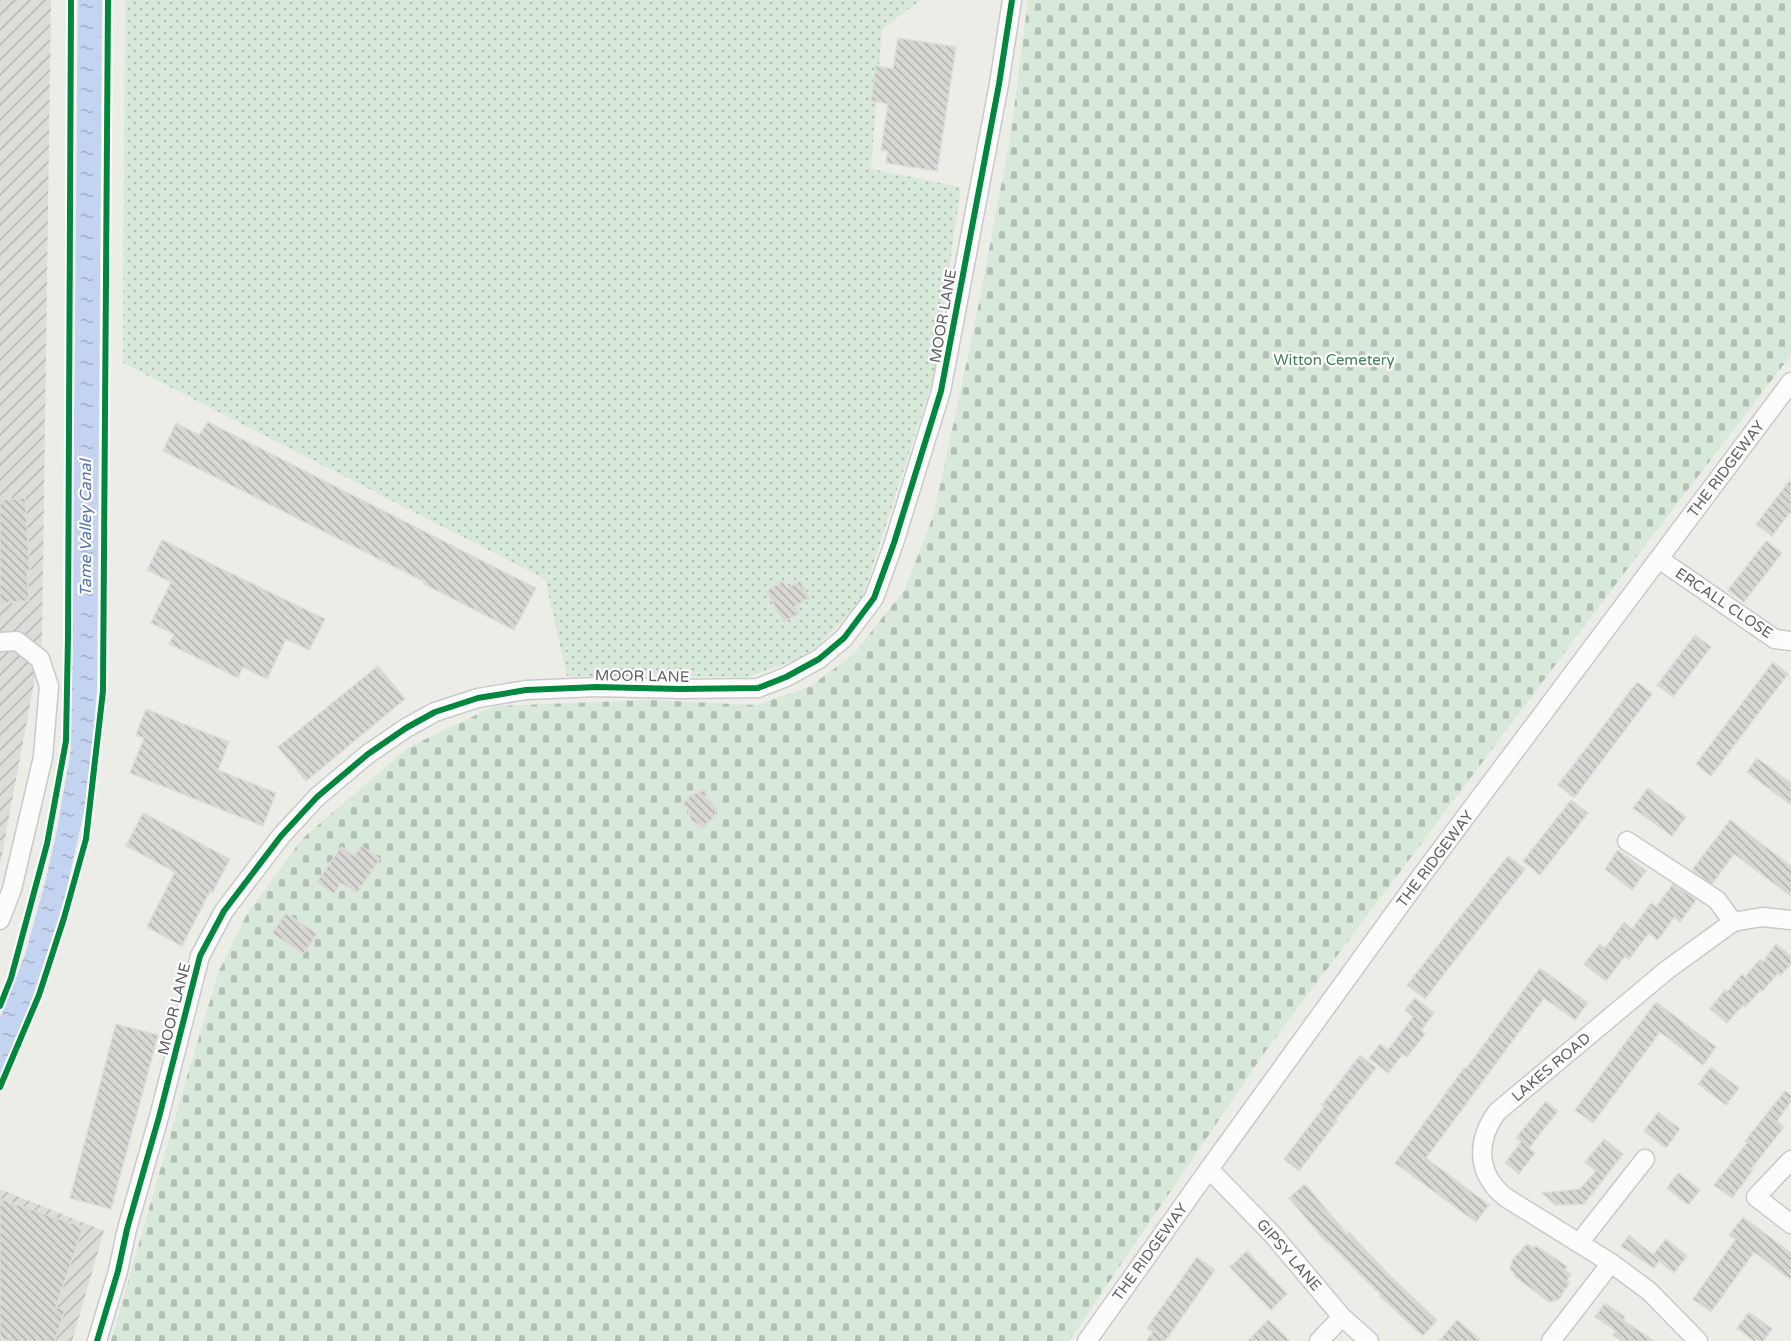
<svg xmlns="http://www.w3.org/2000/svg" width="1791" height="1341" viewBox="0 0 1791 1341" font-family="'Varela Round',sans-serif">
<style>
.industrial{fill:url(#industrial-furrows)}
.cemetery{fill:url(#cemetery-stones)}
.park{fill:url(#park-dots)}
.water{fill:url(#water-ripples)}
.building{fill:url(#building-back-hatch);stroke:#dcdcd8;stroke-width:1.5}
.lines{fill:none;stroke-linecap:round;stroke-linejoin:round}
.minor-casing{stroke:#c9c9c9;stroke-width:21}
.minor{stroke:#fcfcfc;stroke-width:18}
.cycleway-casing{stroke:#fff;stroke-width:10}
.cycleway{stroke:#00873e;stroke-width:6}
.labels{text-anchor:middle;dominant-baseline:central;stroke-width:4.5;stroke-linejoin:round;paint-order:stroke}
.street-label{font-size:15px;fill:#5e6065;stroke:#fff}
.park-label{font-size:15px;fill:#418250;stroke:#fff}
.water-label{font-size:16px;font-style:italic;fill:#5672b6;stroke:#fff}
</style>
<defs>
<pattern id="industrial-furrows" width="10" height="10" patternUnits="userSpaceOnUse" patternTransform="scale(1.5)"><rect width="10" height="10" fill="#dddcd9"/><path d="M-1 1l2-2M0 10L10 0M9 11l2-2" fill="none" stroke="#b6b6b4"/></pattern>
<pattern id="cemetery-stones" width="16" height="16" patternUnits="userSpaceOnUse" patternTransform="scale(1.5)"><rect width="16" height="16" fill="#d8e8d9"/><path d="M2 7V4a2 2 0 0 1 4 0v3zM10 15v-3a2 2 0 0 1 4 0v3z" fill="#b2bfb4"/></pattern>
<pattern id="park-dots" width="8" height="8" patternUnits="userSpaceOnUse" patternTransform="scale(1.5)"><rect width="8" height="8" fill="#d8e8d9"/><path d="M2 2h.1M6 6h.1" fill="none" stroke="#b2bfb4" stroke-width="1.8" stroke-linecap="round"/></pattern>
<pattern id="water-ripples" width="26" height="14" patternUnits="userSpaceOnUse" patternTransform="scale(1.5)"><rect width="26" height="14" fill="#c3d4f1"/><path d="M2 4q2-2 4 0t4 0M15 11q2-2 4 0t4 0" fill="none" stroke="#a2afc7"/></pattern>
<pattern id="building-back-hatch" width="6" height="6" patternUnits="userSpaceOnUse" patternTransform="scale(1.5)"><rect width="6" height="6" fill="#d7d6d3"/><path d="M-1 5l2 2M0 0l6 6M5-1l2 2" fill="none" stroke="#b2b1af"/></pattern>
</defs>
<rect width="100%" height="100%" fill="#edede8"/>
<g class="industrial">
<polygon points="0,0 51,0 42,640 0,865"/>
<polygon points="0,1189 104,1231 72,1341 0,1341"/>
</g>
<polygon class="cemetery" points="1028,0 1791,0 1791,355 1634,560 1267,1049 1069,1341 111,1341 186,1080 219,971 247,914 302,839 409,747 495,706 648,700 757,705 809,687 853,655 905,589 934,514 978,308 1011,133"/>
<polygon class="park" points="125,0 921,0 882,29 871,169 961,187 933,379 861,602 807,657 746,677 567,676 545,579 123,363"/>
<polygon class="water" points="78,0 102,0 97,688 94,729 84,811 64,901 32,999 0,1075 0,1018 25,955 45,883 57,830 71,749"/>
<g class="building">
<polygon points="898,38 956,47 937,171 886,163 888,151 881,150 888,104 871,101 876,66 893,69"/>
<polygon points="208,422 536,588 514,630 424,584 425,582 163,451 176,423 199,435"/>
<polygon points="1791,479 1791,511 1772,536 1756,524"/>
<polygon points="25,498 30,572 27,572 29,601 0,603 0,500"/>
<polygon points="162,540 325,619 309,650 286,639 267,679 243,667 238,678 169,644 174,634 151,623 171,582 147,570"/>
<polygon points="1766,541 1782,553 1744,602 1728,590"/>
<polygon points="783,581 787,588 800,581 809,598 795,606 799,614 784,622 766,591"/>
<polygon points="1695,635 1711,647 1673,697 1657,685"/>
<polygon points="1773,662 1788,674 1711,776 1696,764"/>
<polygon points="378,666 405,699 306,781 278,747"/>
<polygon points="1637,682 1652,694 1574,798 1558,785"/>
<polygon points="146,709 229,742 218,770 276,793 263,826 130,773 144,738 136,735"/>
<polygon points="1757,758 1791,783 1791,805 1747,772"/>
<polygon points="1648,788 1686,817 1672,836 1633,808"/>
<polygon points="707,789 705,798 711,801 716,810 715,816 708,823 701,826 691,820 687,807 682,805 691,795"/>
<polygon points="1571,800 1588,813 1540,875 1523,861"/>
<polygon points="143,813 230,859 212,893 210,891 182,946 147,927 175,872 126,846"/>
<polygon points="1730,820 1791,866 1791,896 1734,854 1712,884 1692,870"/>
<polygon points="361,846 380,859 357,893 341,883 334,894 317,882 341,847 354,856"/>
<polygon points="1618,850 1646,871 1632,890 1605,869"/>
<polygon points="1508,856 1525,869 1425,999 1407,985"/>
<polygon points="1673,884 1696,900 1680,922 1674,917 1658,940 1649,933 1629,959 1625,956 1606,981 1584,964 1600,944 1605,948 1624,922 1632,929 1651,903 1656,907"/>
<polygon points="286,913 317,934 303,954 272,933"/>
<polygon points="1776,944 1791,956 1791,964 1780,976 1778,973 1763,991 1761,990 1745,1007 1743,1005 1727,1023 1710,1009 1725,990 1727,992 1742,974 1745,977 1760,959 1763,962"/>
<polygon points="1540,968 1588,1003 1575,1020 1544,998 1426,1158 1489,1205 1476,1222 1395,1163 1464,1068 1466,1069"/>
<polygon points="1415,998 1434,1013 1421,1030 1425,1034 1407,1057 1403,1054 1388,1073 1369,1058 1380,1044 1388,1050 1413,1017 1405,1010"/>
<polygon points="1656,1002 1716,1047 1703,1065 1660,1032 1593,1123 1575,1110"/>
<polygon points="116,1024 158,1035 111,1209 70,1198"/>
<polygon points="1360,1055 1376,1068 1335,1120 1337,1121 1299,1171 1284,1159 1324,1107 1322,1105"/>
<polygon points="1711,1067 1739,1088 1726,1105 1698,1084"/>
<polygon points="1785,1091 1791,1095 1791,1101 1777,1121 1784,1127 1751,1169 1753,1170 1732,1198 1714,1185 1747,1143 1745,1141"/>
<polygon points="1546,1101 1558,1111 1529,1148 1535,1153 1519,1174 1505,1163 1521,1142 1516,1138"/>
<polygon points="1658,1112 1680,1129 1666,1148 1644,1131"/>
<polygon points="1604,1139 1623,1154 1584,1204 1556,1205 1542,1193 1580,1189 1596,1171 1585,1162"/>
<polygon points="1678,1173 1700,1190 1688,1205 1667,1188"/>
<polygon points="1305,1184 1347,1234 1349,1232 1390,1276 1437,1320 1423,1336 1380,1296 1381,1295 1328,1242 1327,1243 1289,1198"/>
<polygon points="0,1199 83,1227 56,1307 65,1310 55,1341 10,1341 0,1338"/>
<polygon points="1743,1217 1791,1253 1791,1280 1754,1252 1711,1312 1693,1299 1736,1239 1729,1235"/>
<polygon points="1629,1235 1653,1255 1666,1239 1687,1256 1674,1273 1659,1261 1654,1268 1621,1246"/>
<polygon points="1527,1244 1534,1248 1536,1246 1555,1258 1567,1267 1565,1270 1571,1274 1567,1281 1570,1282 1559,1299 1549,1302 1514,1276 1515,1274 1510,1269 1513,1259"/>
<polygon points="1247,1251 1287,1294 1271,1310 1230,1267"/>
<polygon points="1197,1257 1215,1270 1165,1341 1146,1341 1153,1332 1147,1328"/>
<polygon points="1605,1303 1625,1317 1623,1320 1654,1341 1622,1341 1613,1335 1616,1331 1595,1317"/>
<polygon points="1749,1312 1772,1329 1763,1341 1754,1341 1737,1328"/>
<polygon points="1268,1320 1290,1341 1248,1341"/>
<polygon points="1457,1320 1468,1329 1481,1341 1439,1341"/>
</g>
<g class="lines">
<defs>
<g id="minor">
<polyline points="1659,559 1775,639 1791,641"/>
<polyline points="0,642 17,641 40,659 49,686 43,757 12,889 0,920"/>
<polyline points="1627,841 1717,900 1733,922"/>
<polyline points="1791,1160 1756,1197 1791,1224"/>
<polyline points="1209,1169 1273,1235 1342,1317 1369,1341"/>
<polyline points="1579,1243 1645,1159"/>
<path d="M1611,1263L1505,1197C1476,1173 1476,1141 1497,1112L1667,970L1733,922L1762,917L1791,920"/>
<polyline points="97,1341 118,1271 127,1229 159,1117 200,956 224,911 281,836 317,797 368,754 406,728 435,712 478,698 526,690 597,687 680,689 758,688 786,677 819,659 844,638 874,598 894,543 941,391 999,84 1012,0"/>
<polyline points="1087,1341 1209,1169 1419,879 1791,382"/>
<polyline points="1319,1341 1342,1317"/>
<polyline points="1551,1341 1611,1263 1649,1291 1698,1341"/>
</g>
</defs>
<use href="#minor" class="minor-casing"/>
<use href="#minor" class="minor"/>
<defs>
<g id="cycleway">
<polyline points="0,1006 11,978 47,844 66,741 68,636 71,0"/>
<polyline points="0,1087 39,995 64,918 86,839 103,691 108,0"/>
<polyline points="97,1341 118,1271 127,1229 159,1117 200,956 224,911 281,836 317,797 368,754 406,728 435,712 478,698 526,690 597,687 680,689 758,688 786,677 819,659 844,638 874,598 894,543 941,391 999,84 1012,0"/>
</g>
</defs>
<use href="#cycleway" class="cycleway-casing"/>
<use href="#cycleway" class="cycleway"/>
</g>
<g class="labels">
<g class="street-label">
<text transform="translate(943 316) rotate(-80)">MOOR LANE</text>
<text transform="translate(1726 469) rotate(-53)">THE RIDGEWAY</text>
<text transform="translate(1724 603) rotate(34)">ERCALL CLOSE</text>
<text transform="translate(642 676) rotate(1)">MOOR LANE</text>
<text transform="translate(1435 859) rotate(-53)">THE RIDGEWAY</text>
<text transform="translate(174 1009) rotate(-76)">MOOR LANE</text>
<text transform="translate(1551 1067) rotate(-40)">LAKES ROAD</text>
<text transform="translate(1150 1252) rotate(-54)">THE RIDGEWAY</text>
<text transform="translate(1289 1255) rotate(49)">GIPSY LANE</text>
</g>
<g class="park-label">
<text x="1334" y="360">Witton Cemetery</text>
</g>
<g class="water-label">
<text transform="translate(86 528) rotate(-90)">Tame Valley Canal</text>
</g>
</g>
</svg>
